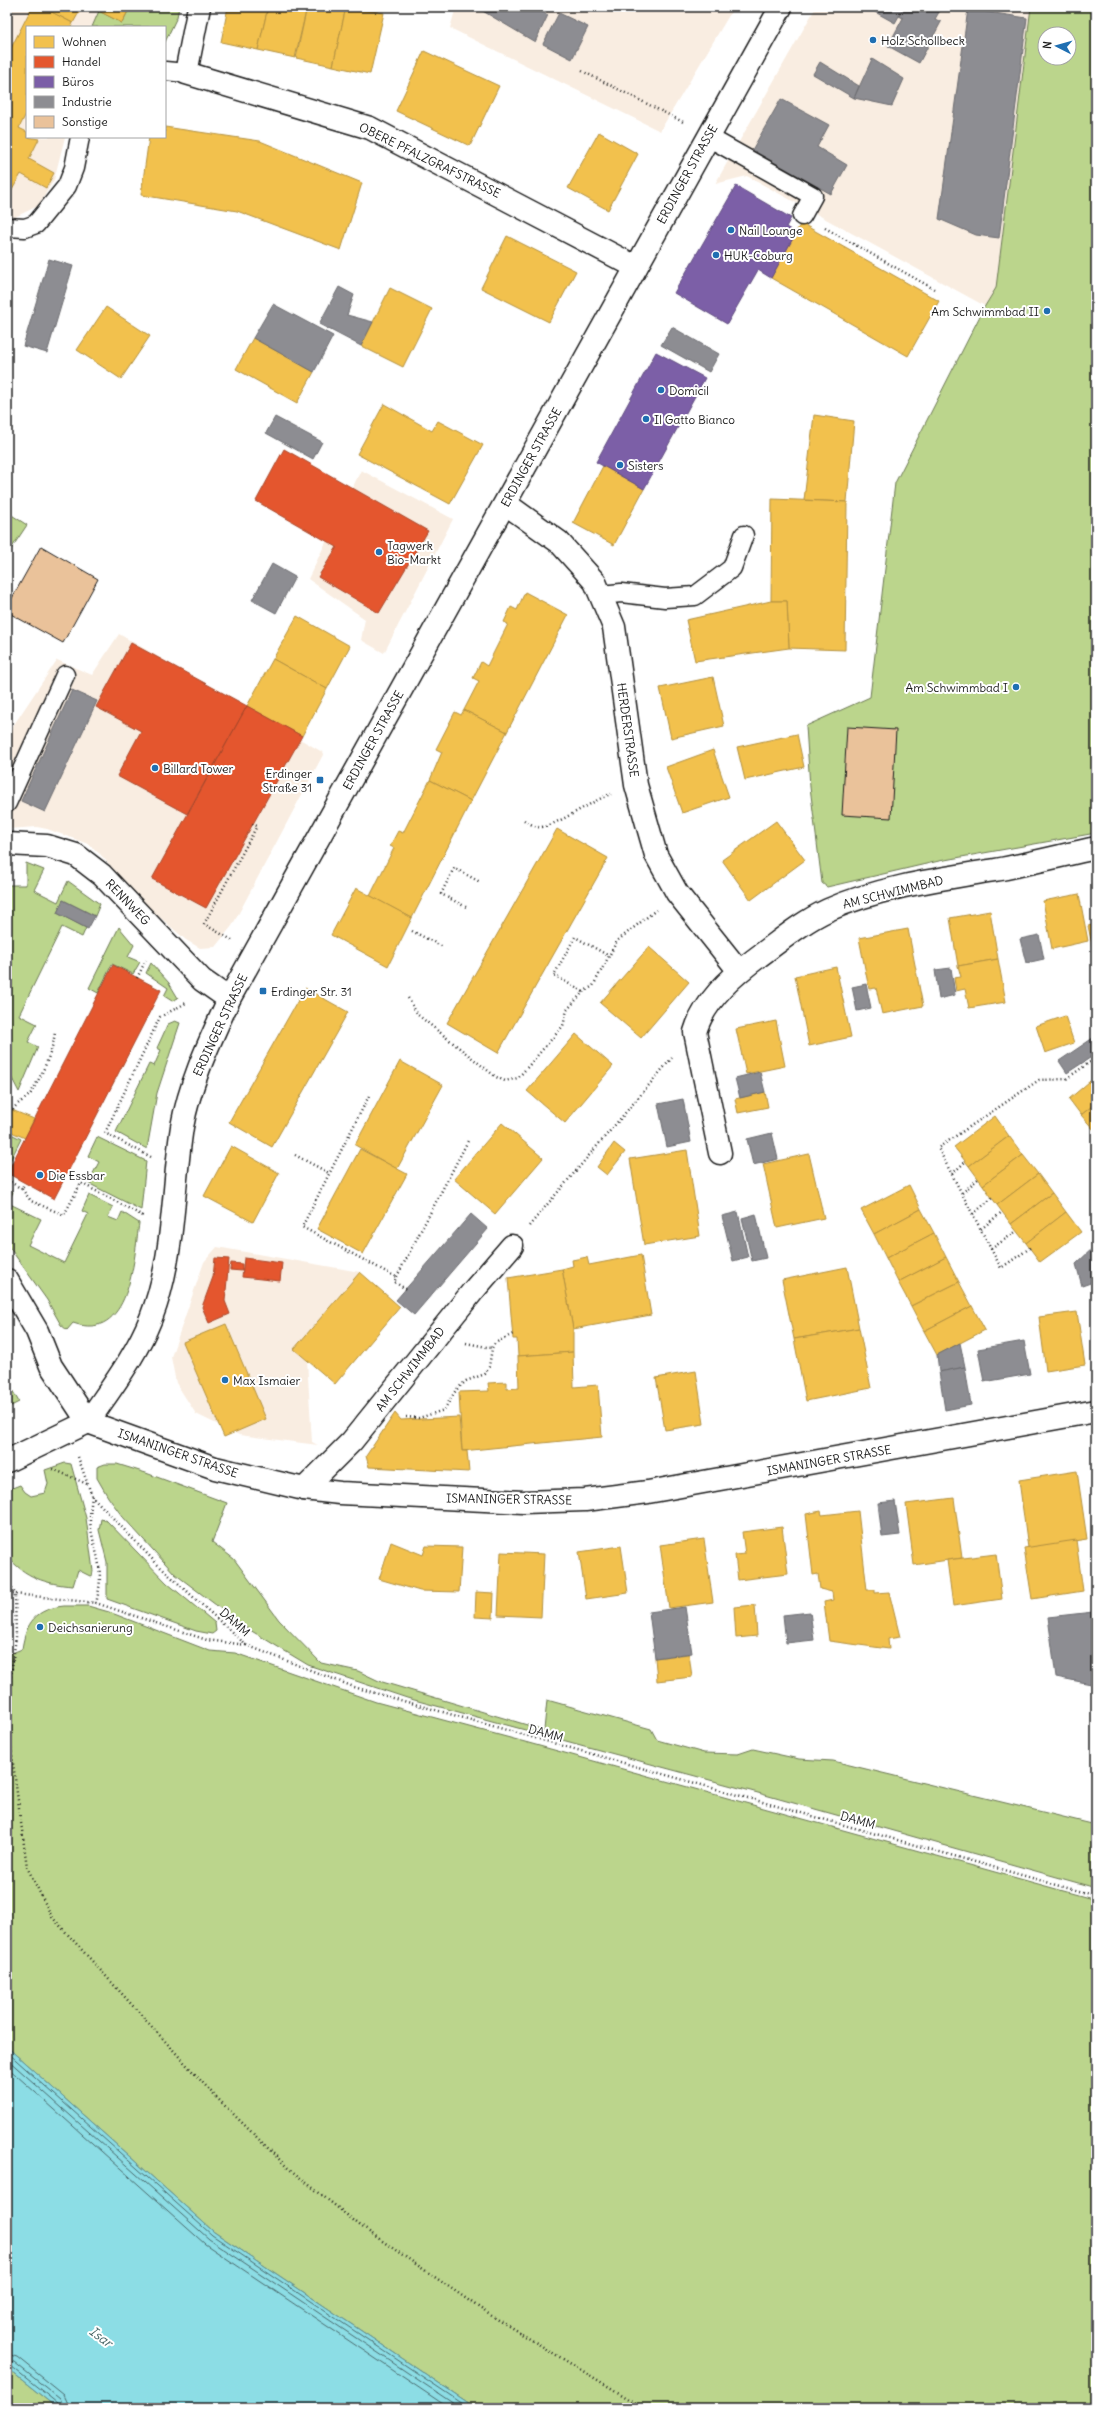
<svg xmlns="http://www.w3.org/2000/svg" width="1103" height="2415" viewBox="0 0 1103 2415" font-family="Delius,sans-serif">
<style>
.built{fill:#f9ede1}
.green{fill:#bbd58c;stroke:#6c7854;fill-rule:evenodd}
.water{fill:#8cdde5;stroke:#5f9095}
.homes{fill:#f2c14e;stroke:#b2903f}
.shops{fill:#e4572e;stroke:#a84529}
.offices{fill:#7b5ea7;stroke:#5e4a7d}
.industry{fill:#8d8d92;stroke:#6b6b6f}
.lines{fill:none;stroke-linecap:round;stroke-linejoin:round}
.shore{stroke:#49696c;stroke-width:1}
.building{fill:#eac29a;stroke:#1c1c1c}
.lane-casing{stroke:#1c1c1c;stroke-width:21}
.street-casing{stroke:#1c1c1c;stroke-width:25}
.secondary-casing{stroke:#1c1c1c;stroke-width:25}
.path{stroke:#1c1c1c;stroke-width:2.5;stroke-dasharray:1 3;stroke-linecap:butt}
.lane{stroke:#fff;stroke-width:18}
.street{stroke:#fff;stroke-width:22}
.secondary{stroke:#fff;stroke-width:22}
.poi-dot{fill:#1f6fb2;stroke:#fff;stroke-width:1.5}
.labels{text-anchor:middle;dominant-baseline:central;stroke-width:4;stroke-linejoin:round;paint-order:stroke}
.poi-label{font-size:12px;fill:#1c1c1c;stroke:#fff;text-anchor:start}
.street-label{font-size:12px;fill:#1c1c1c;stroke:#fff}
.water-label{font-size:13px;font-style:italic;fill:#436062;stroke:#fff}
</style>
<rect width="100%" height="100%" fill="#fff"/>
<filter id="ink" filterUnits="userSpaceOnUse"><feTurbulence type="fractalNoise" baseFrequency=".025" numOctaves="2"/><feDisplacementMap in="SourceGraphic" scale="8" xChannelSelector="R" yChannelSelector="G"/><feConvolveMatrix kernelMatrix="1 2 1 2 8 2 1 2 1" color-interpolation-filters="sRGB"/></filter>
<g filter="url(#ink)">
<g class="built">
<polygon points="7,7 179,7 177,17 165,42 165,27 27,27 27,137 65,137 54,180 38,206 15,217 7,215"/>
<polygon points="456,7 734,7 660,131 450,28"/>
<polygon points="816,7 1031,7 996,288 985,306 747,176 715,184"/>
<polygon points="361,470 453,519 384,653 361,640 365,619 308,579"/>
<polygon points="119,634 324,753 232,926 215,947 200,948 186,940 140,900 100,854 88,844 47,829 37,827 7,829 7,742 13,726 57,660 92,675"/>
<polygon points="217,1247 360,1272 294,1349 307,1360 312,1442 318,1445 239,1435 196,1414 176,1383 171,1357 204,1262"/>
</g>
<g class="green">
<polygon points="130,7 179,7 177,17 165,42 165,27 92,27 99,11 122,23"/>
<path d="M1031,7H1096V833L939,861L827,887L822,883L810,787L806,726L870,697L895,483L985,306L996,288ZM1045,34H1069V58H1045Z"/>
<polygon points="7,512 27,525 7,555"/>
<polygon points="26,863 44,870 34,890 58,902 68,881 100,904 95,916 63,900 57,913 86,928 82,937 62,927 19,1015 37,1024 28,1042 38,1047 19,1092 7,1069 7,885 26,885"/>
<polygon points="119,927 134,945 128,957 140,962 133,974 112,964 98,993 89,988"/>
<polygon points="151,963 169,983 178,998 172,1001 164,996 168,988 146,973"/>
<polygon points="175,1021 180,1023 157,1093 147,1149 116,1132 149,1064 154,1066 161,1050 157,1048 168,1024"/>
<polygon points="7,1132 21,1139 7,1167"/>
<polygon points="97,1137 146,1161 141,1210 88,1183 99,1162 88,1156"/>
<path d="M7,1189L13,1192L8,1203L41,1219L28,1245L64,1263L88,1214L82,1211L89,1195L113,1207L108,1217L118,1221L122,1212L139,1223C134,1260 130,1343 73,1323L67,1330L61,1325L47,1300L7,1244Z"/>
<polygon points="7,1381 19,1402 7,1408"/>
<path d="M65,1463L71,1464L86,1518L93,1571L92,1577L78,1570L73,1586C45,1584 25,1577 7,1556V1490L20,1485L25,1492L31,1496L45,1493L48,1484L45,1470Z"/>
<polygon points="105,1464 117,1464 146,1473 227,1503 212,1542 234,1559 279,1620 321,1663 358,1671 379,1681 544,1730 547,1700 651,1729 657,1740 704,1753 738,1754 753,1749 799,1759 833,1761 1096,1825 1096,1888 758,1793 407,1698 308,1665 245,1627 175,1574 122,1516 108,1497 97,1478 97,1467"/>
<polygon points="101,1519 107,1521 167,1583 215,1623 216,1631 212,1634 196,1631 107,1599 107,1562 99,1530"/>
<path d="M64,1606H88L109,1612L210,1651L235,1653L376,1702L525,1742L1096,1900V2408H476L214,2232L7,2047V1655L22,1649C26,1622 36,1609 64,1606Z"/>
<polygon points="7,2368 57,2408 7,2408"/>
</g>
<polygon class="water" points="7,2047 214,2232 476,2408 57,2408 7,2368"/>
<g class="homes">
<polygon points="32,7 42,7 73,23 71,27 27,27 27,112 19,128 27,132 27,137 39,139 29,159 54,173 46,188 21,174 7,199 7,46 11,48"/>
<polygon points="42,7 82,7 73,23"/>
<polygon points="91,7 130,7 122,23"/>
<polygon points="228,7 268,7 258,50 221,42"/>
<polygon points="268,7 307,7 295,58 258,50"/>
<polygon points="307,7 346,7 333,66 296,58"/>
<polygon points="346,7 384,13 370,74 333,66"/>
<polygon points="424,51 499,86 470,146 396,111"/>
<polygon points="165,127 260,141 362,183 341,250 237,211 141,195 149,137 165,137"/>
<polygon points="599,132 638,154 608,210 568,188"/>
<polygon points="801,223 939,301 908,356 771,278"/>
<polygon points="507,236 576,271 549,322 481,288"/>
<polygon points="390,288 432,309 403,367 361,346"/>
<polygon points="106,307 150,336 121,379 77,350"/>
<polygon points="253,338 314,372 297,403 236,369"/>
<polygon points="384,404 432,431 438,421 483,445 450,504 357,454"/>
<polygon points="814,415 854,421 847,502 804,500"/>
<polygon points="603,466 644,489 614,545 573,523"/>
<polygon points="772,499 847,502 845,650 789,648 787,601 771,601"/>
<polygon points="525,592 568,615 507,732 464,710 479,681 473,678 481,662 487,666 508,624 504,622 511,607 517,610"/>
<polygon points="771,601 787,601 789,648 695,661 686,620"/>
<polygon points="297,616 350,646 327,689 273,659"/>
<polygon points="273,659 327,689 302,736 247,706"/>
<polygon points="713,677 724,726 671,738 660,688"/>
<polygon points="464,710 507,732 471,801 430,780 442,752 436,749 455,712 461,715"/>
<polygon points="797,734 804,767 745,780 737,747"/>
<polygon points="713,750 729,797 682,813 666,767"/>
<polygon points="430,780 471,801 412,918 370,896 394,848 390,846 398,831 403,833"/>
<polygon points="776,821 805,860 751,900 722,860"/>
<polygon points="557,829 608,858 498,1053 447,1023"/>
<polygon points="356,888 412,918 388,966 331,935"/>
<polygon points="1079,894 1088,941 1052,949 1043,901"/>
<polygon points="990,911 998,959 958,966 950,918"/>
<polygon points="1096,924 1096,963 1088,926"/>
<polygon points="908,929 923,1006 882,1014 876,988 869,989 859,938"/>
<polygon points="649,947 689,982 641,1038 600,1003"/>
<polygon points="998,959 1006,1002 969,1008 965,989 956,991 954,978 961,977 958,966"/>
<polygon points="836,967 851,1037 809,1046 795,976"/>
<polygon points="305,988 348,1012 272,1147 229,1122"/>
<polygon points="1065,1016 1074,1043 1045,1053 1036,1026"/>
<polygon points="776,1021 785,1066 746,1074 736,1029"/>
<polygon points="576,1034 613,1066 565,1123 527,1091"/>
<polygon points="400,1061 443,1085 397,1169 355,1145"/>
<polygon points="1096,1076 1096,1103 1081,1115 1069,1099"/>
<polygon points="765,1092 768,1107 738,1113 735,1099"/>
<polygon points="1096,1103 1096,1130 1095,1131 1081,1115"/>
<polygon points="7,1108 34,1119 25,1138 7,1130"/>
<polygon points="995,1116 1009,1136 969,1166 954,1147"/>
<polygon points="502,1123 543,1158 495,1214 454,1179"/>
<polygon points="1009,1136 1023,1155 983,1185 969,1166"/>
<polygon points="614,1143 625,1152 607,1175 597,1167"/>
<polygon points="231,1146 279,1173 253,1222 204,1196"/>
<polygon points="360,1149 407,1174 363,1254 317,1229"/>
<polygon points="687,1150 700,1236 644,1245 630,1159"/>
<polygon points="809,1154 824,1218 777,1228 763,1164"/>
<polygon points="1023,1155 1038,1174 997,1205 983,1185"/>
<polygon points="1038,1174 1052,1193 1011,1224 997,1205"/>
<polygon points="909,1185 921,1209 874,1234 861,1210"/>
<polygon points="1052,1193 1066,1212 1026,1243 1011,1224"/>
<polygon points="921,1209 934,1233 886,1258 874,1234"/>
<polygon points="1066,1212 1081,1232 1040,1262 1026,1243"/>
<polygon points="934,1233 946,1257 898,1282 886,1258"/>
<polygon points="641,1255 651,1315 573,1329 562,1269 573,1266 572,1260 587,1257 589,1265"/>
<polygon points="946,1257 959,1282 911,1306 898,1282"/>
<polygon points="847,1267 859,1328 794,1339 782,1280"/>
<polygon points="562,1269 573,1329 573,1352 518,1356 517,1339 513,1339 508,1278"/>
<polygon points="360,1272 400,1307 335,1384 294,1349"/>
<polygon points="959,1282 972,1306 924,1331 911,1306"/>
<polygon points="972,1306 985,1330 937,1355 924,1331"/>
<polygon points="1077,1312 1085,1365 1046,1371 1039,1317"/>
<polygon points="226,1324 266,1419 224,1437 183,1342"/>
<polygon points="859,1328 871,1388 806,1401 794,1339"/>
<polygon points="573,1352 574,1387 598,1385 602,1437 462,1451 459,1392 489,1391 488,1383 506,1382 506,1389 519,1388 518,1356"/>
<polygon points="696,1371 704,1424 665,1430 656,1378"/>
<polygon points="395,1413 401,1420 459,1417 462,1451 467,1451 469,1472 369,1467 366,1456"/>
<polygon points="1077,1471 1087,1539 1028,1548 1019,1480"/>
<polygon points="954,1498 962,1558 914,1565 906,1504"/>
<polygon points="821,1511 822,1515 858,1511 867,1590 875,1590 875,1593 889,1592 900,1637 888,1639 889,1649 829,1641 824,1602 833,1600 832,1592 820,1589 818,1574 813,1575 806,1514"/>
<polygon points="782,1527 788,1574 738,1580 735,1555 745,1554 742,1532"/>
<polygon points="704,1539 713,1602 669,1608 660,1545"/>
<polygon points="1076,1540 1083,1591 1032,1599 1024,1548"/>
<polygon points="391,1542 423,1555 426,1546 462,1547 459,1592 420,1591 379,1579"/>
<polygon points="621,1546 628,1593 586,1599 579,1552"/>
<polygon points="501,1552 544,1554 541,1617 498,1615"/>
<polygon points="996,1554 1002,1599 953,1606 947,1560"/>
<polygon points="476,1592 494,1593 493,1618 475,1617"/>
<polygon points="755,1605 757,1636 736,1638 734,1607"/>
<polygon points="689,1654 692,1677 657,1681 655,1658"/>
</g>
<g class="shops">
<polygon points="284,449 428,531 379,613 318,577 337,547 256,501"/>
<polygon points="131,643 247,706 187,814 117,776 141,731 96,707"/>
<polygon points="247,706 302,736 206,908 152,879"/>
<polygon points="113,965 161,990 54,1199 7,1173"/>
<polygon points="215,1258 229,1259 225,1301 230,1314 209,1323 202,1307 213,1277"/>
<polygon points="244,1258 282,1263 280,1281 242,1277"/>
<polygon points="231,1263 242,1264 242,1271 230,1270"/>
</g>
<g class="offices">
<polygon points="736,186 791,218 786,227 796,233 771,278 758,270 727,324 674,293"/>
<polygon points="656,352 705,378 644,489 596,462"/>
</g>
<g class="industry">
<polygon points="476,7 533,7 548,15 535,42"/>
<polygon points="866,7 904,7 895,23"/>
<polygon points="904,7 942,7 935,19 941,22 919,63 888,46 903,18 899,16"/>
<polygon points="968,9 1027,18 999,238 976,235 939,219"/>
<polygon points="559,13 588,27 572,59 543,44"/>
<polygon points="872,59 904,79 892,106 854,98"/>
<polygon points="820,62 859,86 854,98 813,74"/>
<polygon points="781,99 829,125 817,147 847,165 831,194 752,150"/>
<polygon points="49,259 73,266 47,353 23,346"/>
<polygon points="339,287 354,295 347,315 373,322 361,346 319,324"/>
<polygon points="273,304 333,336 314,372 253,338"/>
<polygon points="672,327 719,354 709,372 661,345"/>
<polygon points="275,417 322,442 313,459 266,433"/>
<polygon points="272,564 295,577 276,613 252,600"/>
<polygon points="72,690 97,701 45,812 21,801"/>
<polygon points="63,900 95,916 88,929 57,913"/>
<polygon points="1039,935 1044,959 1026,963 1020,939"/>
<polygon points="951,968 955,995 939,999 935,970"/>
<polygon points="866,984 871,1008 857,1011 852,987"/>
<polygon points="1093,1038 1096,1042 1096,1054 1067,1073 1059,1061"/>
<polygon points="760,1072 765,1092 740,1098 735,1078"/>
<polygon points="683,1099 691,1142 667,1147 658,1104"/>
<polygon points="772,1133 778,1159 753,1165 747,1139"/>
<polygon points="738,1212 748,1257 733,1261 722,1216"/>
<polygon points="471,1214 488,1229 414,1315 396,1300"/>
<polygon points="756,1214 766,1258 752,1261 742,1218"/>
<polygon points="1096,1245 1096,1281 1082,1286 1076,1264"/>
<polygon points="1024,1341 1030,1374 984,1382 978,1349"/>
<polygon points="960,1343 965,1367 939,1372 937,1355"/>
<polygon points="965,1367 971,1405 945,1410 939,1372"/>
<polygon points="895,1501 900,1535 882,1537 878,1503"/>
<polygon points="685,1607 692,1653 655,1658 649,1612"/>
<polygon points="810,1612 814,1640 786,1643 783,1615"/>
<polygon points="1093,1612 1096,1641 1096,1685 1056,1677 1048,1617"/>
</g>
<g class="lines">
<g class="shore">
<polyline points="7,2052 212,2235 469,2408"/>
<polyline points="7,2059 209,2239 460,2408"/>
<polyline points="7,2067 205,2244 449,2408"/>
<polyline points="7,2354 17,2357 64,2395 70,2408"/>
<polyline points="7,2360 14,2362 60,2399 64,2408"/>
<polyline points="7,2365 11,2366 57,2403 59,2408"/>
</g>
</g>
<g class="building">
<polygon points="41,546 98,579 63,643 7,612 7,607"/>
<polygon points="847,727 896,730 891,818 842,815"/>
</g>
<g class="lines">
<defs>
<g id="lane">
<polyline points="165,71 186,73"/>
<polyline points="708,137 813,196 802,216"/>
<polyline points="7,227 25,228 36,224 67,186 74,168 80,137"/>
<polyline points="601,595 621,593 665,598 695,596 732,568 744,535"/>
<polyline points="7,803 65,675"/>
</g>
<g id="street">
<polyline points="199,7 186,73 370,128 636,267"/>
<polyline points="506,504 559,542 595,582 614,627 636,785 656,855 677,893 739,971"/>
<polyline points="7,844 47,846 76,855 102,875 202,980 229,999"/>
<path d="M720,1153L695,1032C704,1001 732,976 758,957C780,941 802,922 828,910C880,887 940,879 995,870C1029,864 1063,855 1096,848"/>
<polyline points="7,1461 88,1422"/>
<polyline points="304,1489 352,1441 473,1291 512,1246"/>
</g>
<g id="secondary">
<polyline points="7,1280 37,1331 51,1366 88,1422 215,1468 304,1489 340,1493 523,1502 585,1500 648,1492 1096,1411"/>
<path d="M88,1422C110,1389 136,1356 151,1318C175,1257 172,1191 182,1127C190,1082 210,1041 229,999L781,7"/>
</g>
</defs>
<use href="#lane" class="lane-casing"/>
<use href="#street" class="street-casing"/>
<use href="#secondary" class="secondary-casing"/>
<g class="path">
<polyline points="582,71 685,123"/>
<polyline points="825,228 934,289"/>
<path d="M524,820C528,823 534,826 538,827C550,830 595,799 611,794"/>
<polyline points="466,907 441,894 454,868 480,882"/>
<polyline points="412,931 443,947"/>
<polyline points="232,940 204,924 257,826 252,824"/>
<polyline points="137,978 146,960"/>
<polyline points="583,992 554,975 575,937 609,956"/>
<polyline points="408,998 418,1015 496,1077 505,1081 518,1078 563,1026 567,1010 583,992 593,986 617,941 656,910"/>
<polyline points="369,1096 302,1227 396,1277"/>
<path d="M13,1110C17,1102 26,1100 31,1093C41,1077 54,1049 55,1031"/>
<polyline points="295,1155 329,1173"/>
<polyline points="151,1157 105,1133 160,1017 186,1003"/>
<polyline points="952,1174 965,1162"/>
<polyline points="7,1180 22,1189 24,1183"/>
<polyline points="22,1189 31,1201 64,1215 81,1183 145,1217"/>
<polyline points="962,1193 978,1179"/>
<polyline points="973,1214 992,1198"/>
<polyline points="529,1226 672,1058"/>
<polyline points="981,1229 1002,1212"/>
<polyline points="1030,1248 1001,1268 938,1148 1039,1080 1066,1079 1096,1058"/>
<polyline points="991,1249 1017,1231"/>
<polyline points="406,1289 394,1282 469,1139"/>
<polyline points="466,1343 492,1348"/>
<polyline points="406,1417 419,1418 444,1410 456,1390 466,1381 485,1374 489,1367 492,1348 495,1343 513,1334"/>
<polyline points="78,1457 92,1496 157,1564 246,1645 354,1687 1096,1896"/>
<polyline points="53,1469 87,1484"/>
<path d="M92,1496C91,1504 90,1513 90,1521C94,1556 106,1565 96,1603"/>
<polyline points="7,1577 15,1594 7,1595"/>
<polyline points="246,1645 207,1640 96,1603 15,1594 16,1637 10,1682 10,1741 27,1867 52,1917 214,2095 288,2168 362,2227 487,2313 644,2408"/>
</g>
<use href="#lane" class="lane"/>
<use href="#street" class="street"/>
<use href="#secondary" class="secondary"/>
</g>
</g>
<g class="poi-dot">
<circle cx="873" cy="40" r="4"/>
<circle cx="731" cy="230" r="4"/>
<circle cx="716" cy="255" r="4"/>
<circle cx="1047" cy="311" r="4"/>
<circle cx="661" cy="390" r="4"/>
<circle cx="646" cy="419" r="4"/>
<circle cx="620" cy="465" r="4"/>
<circle cx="379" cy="552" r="4"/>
<circle cx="1016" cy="687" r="4"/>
<circle cx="155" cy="768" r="4"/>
<rect x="316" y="776" width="8" height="8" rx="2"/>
<rect x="259" y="987" width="8" height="8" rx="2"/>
<circle cx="40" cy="1175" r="4"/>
<circle cx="225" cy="1380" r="4"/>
<circle cx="40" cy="1627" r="4"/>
</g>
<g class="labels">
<g class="poi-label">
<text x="881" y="40">Holz Schollbeck</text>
<text x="739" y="230">Nail Lounge</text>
<text x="724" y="255">HUK-Coburg</text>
<text x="1039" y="311" text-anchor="end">Am Schwimmbad II</text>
<text x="669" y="390">Domicil</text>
<text x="654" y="419">Il Gatto Bianco</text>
<text x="628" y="465">Sisters</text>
<text x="387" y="545">Tagwerk<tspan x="387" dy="14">Bio-Markt</tspan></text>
<text x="1008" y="687" text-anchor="end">Am Schwimmbad I</text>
<text x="163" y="768">Billard Tower</text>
<text x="312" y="773" text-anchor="end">Erdinger<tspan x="312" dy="14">Straße 31</tspan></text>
<text x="271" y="991">Erdinger Str. 31</text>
<text x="48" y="1175">Die Essbar</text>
<text x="233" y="1380">Max Ismaier</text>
<text x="48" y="1627">Deichsanierung</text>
</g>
<g class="street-label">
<text transform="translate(430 160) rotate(26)">OBERE PFALZGRAFSTRASSE</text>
<text transform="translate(687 174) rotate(-61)">ERDINGER STRASSE</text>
<text transform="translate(531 457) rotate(-61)">ERDINGER STRASSE</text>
<text transform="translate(628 730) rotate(82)">HERDERSTRASSE</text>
<text transform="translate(373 740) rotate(-61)">ERDINGER STRASSE</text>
<text transform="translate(893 892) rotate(-14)">AM SCHWIMMBAD</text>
<text transform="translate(128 902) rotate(46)">RENNWEG</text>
<text transform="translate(220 1025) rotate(-65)">ERDINGER STRASSE</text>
<text transform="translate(410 1369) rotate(-52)">AM SCHWIMMBAD</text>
<text transform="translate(178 1453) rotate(19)">ISMANINGER STRASSE</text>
<text transform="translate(829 1460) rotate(-10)">ISMANINGER STRASSE</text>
<text transform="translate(509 1499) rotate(1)">ISMANINGER STRASSE</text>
<text transform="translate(235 1622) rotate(42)">DAMM</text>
<text transform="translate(546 1733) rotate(16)">DAMM</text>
<text transform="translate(858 1820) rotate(16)">DAMM</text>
</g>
<g class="water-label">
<text transform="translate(101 2337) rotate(37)">Isar</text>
</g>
</g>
<rect width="1103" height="2415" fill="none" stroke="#fff" stroke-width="24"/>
<rect x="12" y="12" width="1079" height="2391" fill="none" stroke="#1c1c1c" stroke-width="1.5" filter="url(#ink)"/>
<rect x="26" y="26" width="140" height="112" fill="#ffffff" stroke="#a4a4a4"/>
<rect x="34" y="36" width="20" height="12" fill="#f2c14e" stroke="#a4a4a4"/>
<text x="62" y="46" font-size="12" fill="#1c1c1c">Wohnen</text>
<rect x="34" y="56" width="20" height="12" fill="#e4572e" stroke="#a4a4a4"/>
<text x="62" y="66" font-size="12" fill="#1c1c1c">Handel</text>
<rect x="34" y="76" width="20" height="12" fill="#7b5ea7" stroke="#a4a4a4"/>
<text x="62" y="86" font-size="12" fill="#1c1c1c">Büros</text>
<rect x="34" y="96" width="20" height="12" fill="#8d8d92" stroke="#a4a4a4"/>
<text x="62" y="106" font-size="12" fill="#1c1c1c">Industrie</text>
<rect x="34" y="116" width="20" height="12" fill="#eac29a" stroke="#a4a4a4"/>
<text x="62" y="126" font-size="12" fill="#1c1c1c">Sonstige</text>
<g transform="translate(1057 46) rotate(276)"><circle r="19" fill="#ffffff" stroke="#a4a4a4"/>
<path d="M0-3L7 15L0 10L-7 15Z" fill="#1f6fb2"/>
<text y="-6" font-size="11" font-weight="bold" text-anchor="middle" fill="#1c1c1c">N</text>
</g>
</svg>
